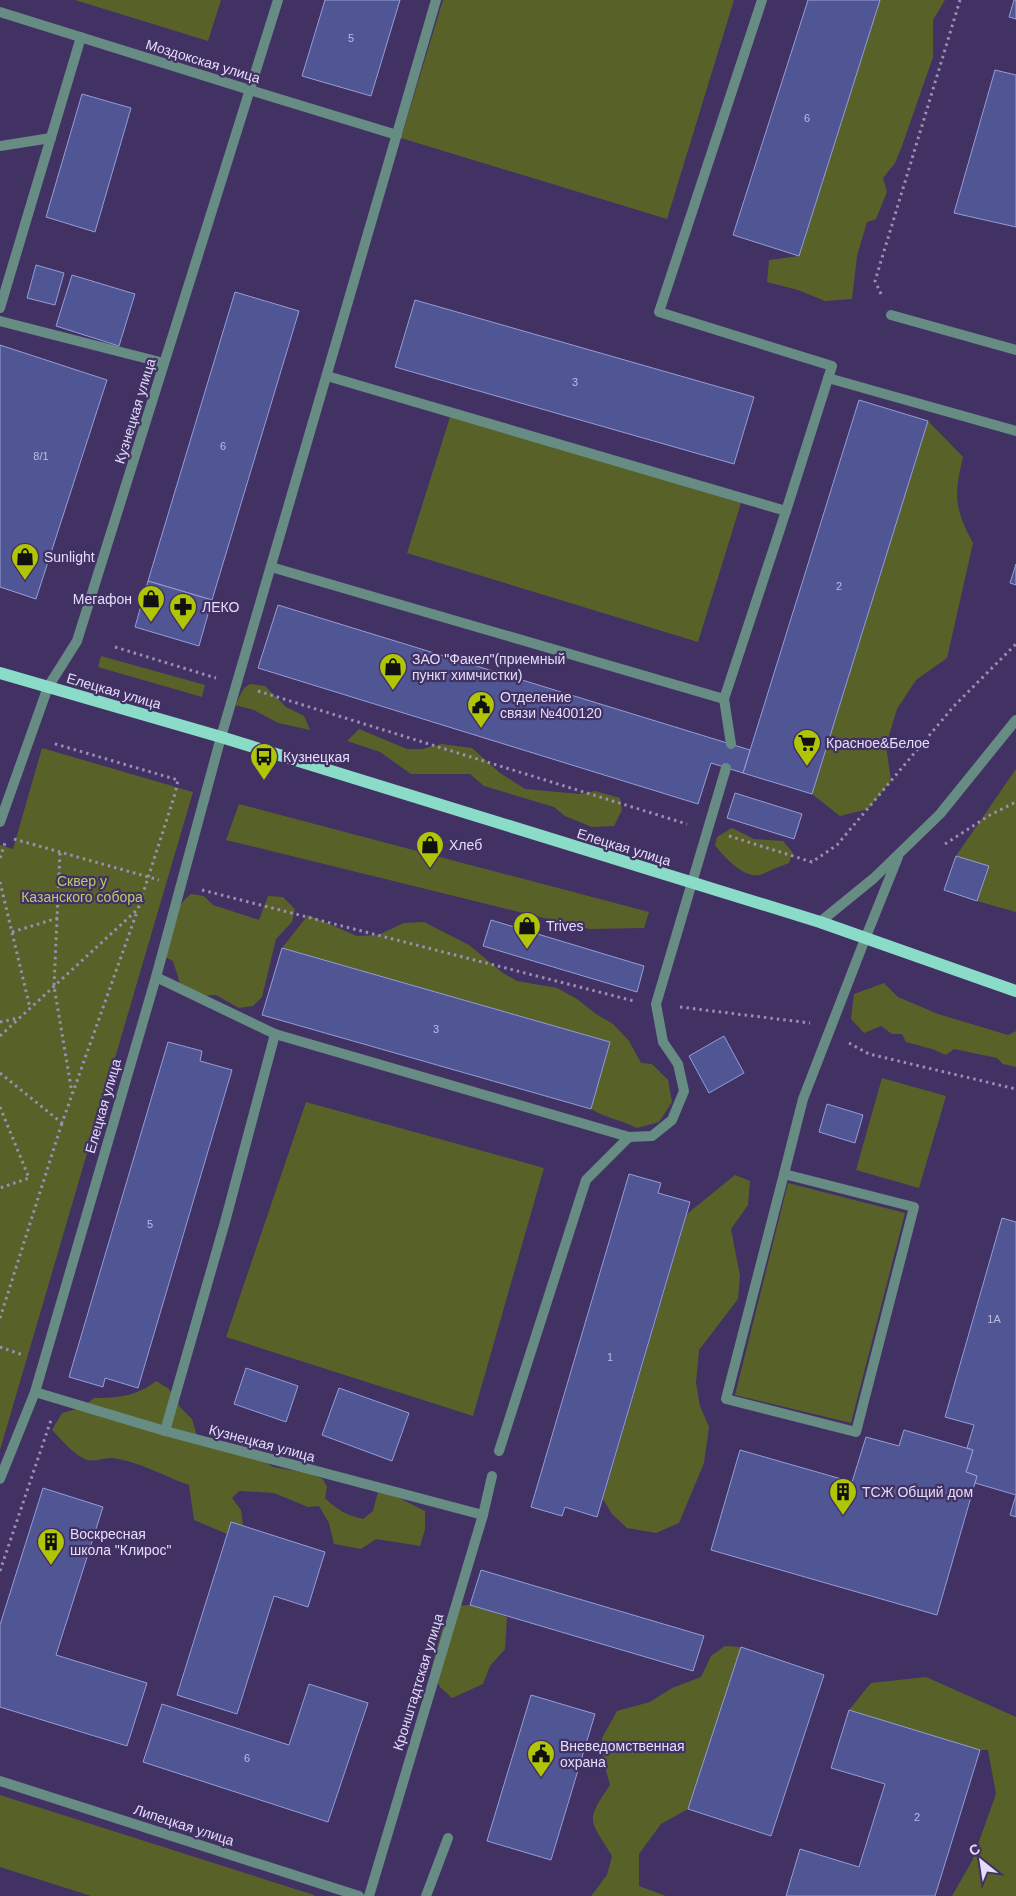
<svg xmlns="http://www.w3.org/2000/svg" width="1016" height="1896" viewBox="0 0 1016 1896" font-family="Arial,sans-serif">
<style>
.green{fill:#586228}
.building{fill:#505694;stroke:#959dd7}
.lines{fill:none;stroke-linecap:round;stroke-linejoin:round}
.path{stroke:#9a8eb5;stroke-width:3;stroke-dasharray:2.5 4;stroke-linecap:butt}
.service{stroke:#668c83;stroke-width:10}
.minor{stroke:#668c83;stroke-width:10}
.tertiary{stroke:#668c83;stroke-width:10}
.primary{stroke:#8adbc8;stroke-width:12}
.labels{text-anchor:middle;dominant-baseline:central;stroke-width:4.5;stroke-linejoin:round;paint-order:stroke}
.number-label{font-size:11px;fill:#bfbae1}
.street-label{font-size:14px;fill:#e4dcfb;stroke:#423163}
.poi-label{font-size:14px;fill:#e4dcfb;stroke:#423163;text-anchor:start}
.park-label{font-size:14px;fill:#b9cb65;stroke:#423163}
</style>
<rect width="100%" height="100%" fill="#423163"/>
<g class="green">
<polygon points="75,0 221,0 208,41"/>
<polygon points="443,0 734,0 667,219 401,138"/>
<polygon points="880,0 945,0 933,20 933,57 902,146 895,163 883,178 887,192 876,219 867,222 857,256 852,299 825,301 798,290 767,282 769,260 799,256"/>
<polygon points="451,414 741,503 698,642 407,553"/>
<path d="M928,421L963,457C954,495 954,508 973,543L947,658L916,680L897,709L886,745L891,781L868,809L840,816L812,794Z"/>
<polygon points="101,656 205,685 202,697 98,667"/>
<polygon points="250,684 265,686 286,707 304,716 310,730 278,723 254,710 235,705 244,688"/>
<polygon points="359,729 407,749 423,749 441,744 472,748 500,773 525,789 580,794 595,791 620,798 622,810 614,826 592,827 565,816 554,807 484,786 470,774 411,774 380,752 347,741"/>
<polygon points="42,748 193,792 0,1450 0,845 13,849"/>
<polygon points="1016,769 1016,912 977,901 989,867 956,856"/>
<polygon points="239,804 649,912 644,928 589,929 226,840"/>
<path d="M732,828L754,839L783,841L793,853L789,863C782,865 763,874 760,875C743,878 724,857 715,845L717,837Z"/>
<path d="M191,894L204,896L213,905L259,920L268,896L283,897L295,909L292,922L276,939L262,997L253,1006L239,1008L216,995L200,996L182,990L173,961L161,955C168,932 171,910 191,894Z"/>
<path d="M308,915L357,936L378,935L404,923L424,922L469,945L503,973L517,981L557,988L577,999L596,1014L613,1024L629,1041L641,1063L652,1064L668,1080L672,1102L659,1122L637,1128C621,1120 606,1118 591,1109L610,1042L282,948Z"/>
<polygon points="884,983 898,997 938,1014 1008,1035 1016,1031 1016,1067 1003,1064 997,1058 954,1049 946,1055 932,1049 906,1042 902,1034 892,1034 881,1026 864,1033 851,1019 854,994"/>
<polygon points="882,1078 946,1096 919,1188 856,1170"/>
<polygon points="306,1102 544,1168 473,1416 226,1337"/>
<polygon points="735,1175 750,1181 748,1205 731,1229 740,1276 738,1299 699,1350 696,1383 700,1406 709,1427 704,1463 679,1523 656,1533 627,1528 612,1514 603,1499 687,1214"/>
<polygon points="788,1183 905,1213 851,1423 735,1395"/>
<path d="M156,1381L169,1389L180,1407L192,1419L199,1443L261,1459L273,1467L308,1473L323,1479L327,1487L325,1498C337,1510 346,1515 363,1519L373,1511L378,1492L391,1494L425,1511V1529L420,1546L376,1539L361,1549L334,1544L329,1523L319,1506L308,1507L274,1493L239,1491L232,1498L241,1510L243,1526L231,1522L227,1534L194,1520L189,1485C163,1476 141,1462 113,1458C103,1457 92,1464 83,1458C71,1452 61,1439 52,1430L62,1413L81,1408L94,1398C118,1398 137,1396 156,1381Z"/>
<polygon points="470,1605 507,1617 505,1649 490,1666 483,1684 452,1698 440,1687 431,1670 442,1630 455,1606"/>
<path d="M725,1646L741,1647L688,1809L661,1824L639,1854V1886L666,1896H591L607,1875L612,1856C590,1819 584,1823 610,1785L604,1763L602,1738L617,1711L650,1702L672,1688L701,1677L711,1656Z"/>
<polygon points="926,1677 1016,1717 1016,1896 952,1896 972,1861 996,1794 988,1750 980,1750 849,1710 871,1683"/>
<polygon points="0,1795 314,1895 314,1896 91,1896 0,1867"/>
</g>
<g class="building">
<polygon points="325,0 400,0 371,96 302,76"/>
<polygon points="808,0 880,0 799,256 733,235"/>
<polygon points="1014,0 1016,0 1016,19 1009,17"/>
<polygon points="995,70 1016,75 1016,227 954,213"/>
<polygon points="82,94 131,108 95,232 46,217"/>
<polygon points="36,265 64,273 55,305 27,298"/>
<polygon points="72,275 135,294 119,346 56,326"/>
<polygon points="235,292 299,311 212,600 148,581"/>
<polygon points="415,300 754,397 734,464 395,367"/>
<polygon points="0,345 107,380 36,599 0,587"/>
<polygon points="859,400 928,421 812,794 743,773"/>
<polygon points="1016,564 1016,585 1010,583"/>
<polygon points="148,581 212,600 199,646 135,627"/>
<polygon points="278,605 750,750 743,773 711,763 698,804 258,668"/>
<polygon points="735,793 802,814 794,839 727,818"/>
<polygon points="956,856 989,866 977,901 944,890"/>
<polygon points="491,920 644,966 637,992 483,946"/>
<polygon points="282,948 610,1042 591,1109 262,1015"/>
<polygon points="724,1036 744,1073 709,1093 689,1056"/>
<polygon points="168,1042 202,1051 200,1061 232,1070 138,1388 105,1378 103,1387 69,1377"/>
<polygon points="827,1104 863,1115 855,1143 819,1132"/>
<polygon points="629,1174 661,1183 658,1193 690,1202 597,1517 565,1507 562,1516 531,1507"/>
<polygon points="1002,1218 1016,1222 1016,1495 975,1483 977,1476 966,1472 973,1450 967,1448 974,1425 945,1417"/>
<polygon points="246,1368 298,1386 286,1422 234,1404"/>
<polygon points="339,1388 409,1413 392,1461 322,1435"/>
<polygon points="904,1430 973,1450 966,1472 977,1476 937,1615 711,1550 740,1450 852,1482 866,1437 899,1446"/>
<polygon points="43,1488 103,1507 56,1655 147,1683 127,1746 0,1707 0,1625"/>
<polygon points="1016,1495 1016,1517 1010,1515"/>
<polygon points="231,1522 325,1552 308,1607 274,1596 237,1714 177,1695"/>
<polygon points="481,1570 704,1636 693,1671 470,1605"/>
<polygon points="741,1647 824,1675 771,1836 688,1809"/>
<polygon points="309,1684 368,1703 328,1822 143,1762 162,1704 289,1745"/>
<polygon points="531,1695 595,1714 551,1860 487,1841"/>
<polygon points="849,1710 980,1750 935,1896 786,1896 800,1849 859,1867 885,1784 831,1768"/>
</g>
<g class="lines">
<g class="path">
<polyline points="881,294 875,281 960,0"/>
<polyline points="115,647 216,678"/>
<polyline points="258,691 687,824"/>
<polyline points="729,836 812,862 837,845 954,706 1016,644"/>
<polyline points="14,839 159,880"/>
<polyline points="945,844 990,815 1016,802"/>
<polyline points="60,853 54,986 72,1093"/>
<polyline points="0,858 5,843"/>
<polyline points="0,882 30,1008"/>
<polyline points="202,890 634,1001"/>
<polyline points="12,932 58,918"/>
<polyline points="680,1007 810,1023"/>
<polyline points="0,1022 19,1018"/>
<polyline points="0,1036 138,909 175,794 178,780 52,743"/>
<polyline points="849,1043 869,1054 1016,1089"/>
<polyline points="0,1073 62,1123 137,912"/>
<polyline points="0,1107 29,1178 0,1188"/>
<polyline points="0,1318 62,1123"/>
<polyline points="0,1347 23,1355"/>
<polyline points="0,1571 51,1420"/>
</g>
<g class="service">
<polyline points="250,90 397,135"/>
<polyline points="0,146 51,138"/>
<polyline points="0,308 81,37"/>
<polyline points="891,315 1016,350"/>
<polyline points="0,321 164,363"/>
<polyline points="327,376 786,511 832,366 659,312 762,0"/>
<polyline points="828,378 1016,431"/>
<polyline points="271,567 724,699 786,511"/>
<polyline points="724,699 731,744"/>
<polyline points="221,737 436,0"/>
<polyline points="156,977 275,1034 629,1137 652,1136 672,1120 684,1091 678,1064 663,1042 656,1004 726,768"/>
<polygon points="784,1174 914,1207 856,1432 726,1399"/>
<polyline points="784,1174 803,1099 865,939"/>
<polyline points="35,1392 165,1431 483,1515"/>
<polyline points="165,1431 225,1222 275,1034"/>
<polyline points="499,1451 586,1180 629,1137"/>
<polyline points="369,1896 483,1515 492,1476"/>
<polyline points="426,1896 448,1838"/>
</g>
<g class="minor">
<polyline points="0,12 250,90"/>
<polyline points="0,822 48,687"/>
<polyline points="820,922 874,878 940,814 1016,720"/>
<polyline points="865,939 898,857"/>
<polyline points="0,1479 35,1392 156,977 221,737"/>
<polyline points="0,1781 359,1896"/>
</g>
<polyline class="tertiary" points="48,687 77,641 278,0"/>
<polyline class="primary" points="0,673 221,737 820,922 1016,991"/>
</g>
<defs>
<symbol id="shop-pin" viewBox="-11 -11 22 30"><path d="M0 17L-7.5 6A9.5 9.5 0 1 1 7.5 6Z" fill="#afc506" stroke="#423163"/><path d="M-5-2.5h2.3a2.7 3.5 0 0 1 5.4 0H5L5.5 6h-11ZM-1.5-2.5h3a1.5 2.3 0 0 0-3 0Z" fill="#111"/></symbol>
<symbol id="pharmacy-pin" viewBox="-11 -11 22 30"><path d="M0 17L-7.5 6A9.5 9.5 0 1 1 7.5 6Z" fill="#afc506" stroke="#423163"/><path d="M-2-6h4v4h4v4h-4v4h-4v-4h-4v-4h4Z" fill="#111"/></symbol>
<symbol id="civic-pin" viewBox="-11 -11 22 30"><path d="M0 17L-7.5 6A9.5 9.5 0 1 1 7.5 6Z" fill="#afc506" stroke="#423163"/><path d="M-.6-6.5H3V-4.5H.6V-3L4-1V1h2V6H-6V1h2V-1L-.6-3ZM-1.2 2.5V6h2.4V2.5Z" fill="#111"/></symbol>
<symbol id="supermarket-pin" viewBox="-11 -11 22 30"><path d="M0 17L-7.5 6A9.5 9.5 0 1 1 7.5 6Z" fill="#afc506" stroke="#423163"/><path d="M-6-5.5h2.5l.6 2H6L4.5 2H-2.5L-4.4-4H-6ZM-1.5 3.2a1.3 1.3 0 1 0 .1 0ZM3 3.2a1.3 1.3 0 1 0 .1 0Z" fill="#111"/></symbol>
<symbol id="bus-pin" viewBox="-11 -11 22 30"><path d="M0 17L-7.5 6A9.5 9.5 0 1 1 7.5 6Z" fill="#afc506" stroke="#423163"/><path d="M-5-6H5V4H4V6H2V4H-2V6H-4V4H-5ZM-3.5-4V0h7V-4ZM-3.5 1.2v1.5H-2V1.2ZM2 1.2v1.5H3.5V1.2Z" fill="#111"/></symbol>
<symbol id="building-pin" viewBox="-11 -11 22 30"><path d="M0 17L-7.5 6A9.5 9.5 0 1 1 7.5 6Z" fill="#afc506" stroke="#423163"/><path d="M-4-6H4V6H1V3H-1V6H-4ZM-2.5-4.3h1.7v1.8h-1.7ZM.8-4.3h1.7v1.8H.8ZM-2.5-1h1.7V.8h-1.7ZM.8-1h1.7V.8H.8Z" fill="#111"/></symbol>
</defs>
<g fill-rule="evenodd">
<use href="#shop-pin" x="9" y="541" width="32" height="43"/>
<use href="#shop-pin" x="135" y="583" width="32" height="43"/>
<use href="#pharmacy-pin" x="167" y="591" width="32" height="43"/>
<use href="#shop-pin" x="377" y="651" width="32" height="43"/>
<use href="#civic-pin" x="465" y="689" width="32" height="43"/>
<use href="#supermarket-pin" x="791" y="727" width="32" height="43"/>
<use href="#bus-pin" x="248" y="741" width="32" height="43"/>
<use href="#shop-pin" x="414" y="829" width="32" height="43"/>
<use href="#shop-pin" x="511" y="910" width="32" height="43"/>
<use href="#building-pin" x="827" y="1476" width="32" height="43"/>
<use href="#building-pin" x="35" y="1526" width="32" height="43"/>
<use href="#civic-pin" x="525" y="1738" width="32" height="43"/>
</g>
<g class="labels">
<g class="number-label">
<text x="351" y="38">5</text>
<text x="807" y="118">6</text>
<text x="575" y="382">3</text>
<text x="223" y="446">6</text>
<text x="41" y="456">8/1</text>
<text x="839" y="586">2</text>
<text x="436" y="1029">3</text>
<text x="150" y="1224">5</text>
<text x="994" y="1319">1А</text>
<text x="610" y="1357">1</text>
<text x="247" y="1758">6</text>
<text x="917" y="1817">2</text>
</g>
<g class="street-label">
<text transform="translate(203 61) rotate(17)">Моздокская улица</text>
<text transform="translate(135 411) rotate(-73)">Кузнецкая улица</text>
<text transform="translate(114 691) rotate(16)">Елецкая улица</text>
<text transform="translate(624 847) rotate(17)">Елецкая улица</text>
<text transform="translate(103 1106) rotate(-74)">Елецкая улица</text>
<text transform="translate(262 1443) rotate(15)">Кузнецкая улица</text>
<text transform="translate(418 1682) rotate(-73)">Кронштадтская улица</text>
<text transform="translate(184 1825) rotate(18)">Липецкая улица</text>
</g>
<g class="poi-label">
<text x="44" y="557">Sunlight</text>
<text x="132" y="599" text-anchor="end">Мегафон</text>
<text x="202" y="607">ЛЕКО</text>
<text x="412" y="659">ЗАО "Факел"(приемный<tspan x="412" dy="16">пункт химчистки)</tspan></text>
<text x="500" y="697">Отделение<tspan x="500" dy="16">связи №400120</tspan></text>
<text x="826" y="743">Красное&amp;Белое</text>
<text x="283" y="757">Кузнецкая</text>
<text x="449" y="845">Хлеб</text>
<text x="546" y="926">Trives</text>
<text x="862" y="1492">ТСЖ Общий дом</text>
<text x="70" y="1534">Воскресная<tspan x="70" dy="16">школа "Клирос"</tspan></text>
<text x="560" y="1746">Вневедомственная<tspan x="560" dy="16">охрана</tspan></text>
</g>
<g class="park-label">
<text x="82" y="881">Сквер у<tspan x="82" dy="16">Казанского собора</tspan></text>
</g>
</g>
<g transform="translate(981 1861) rotate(330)" stroke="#423163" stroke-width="4" paint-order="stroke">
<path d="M0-4L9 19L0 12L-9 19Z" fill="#e4dcfb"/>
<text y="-8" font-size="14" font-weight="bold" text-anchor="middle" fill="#e4dcfb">С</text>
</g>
</svg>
